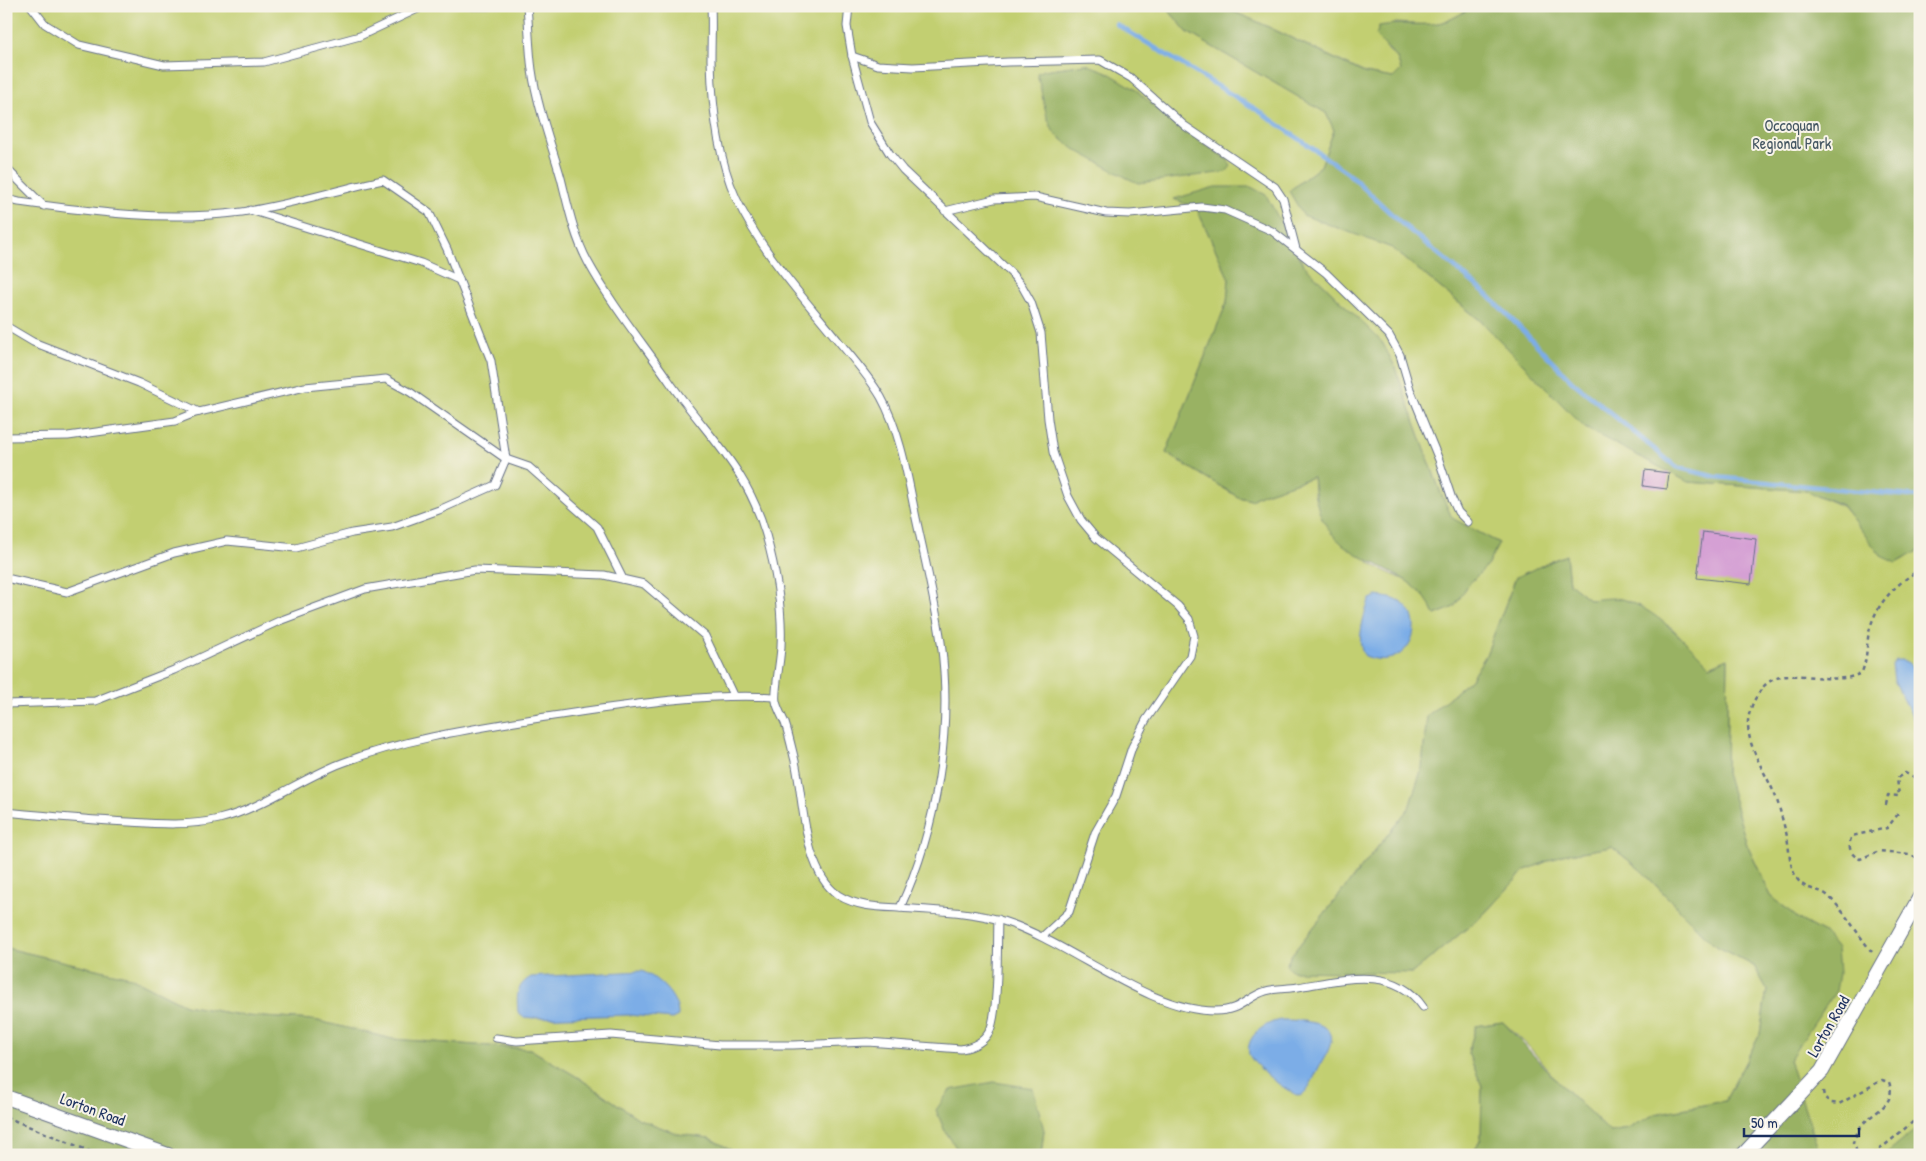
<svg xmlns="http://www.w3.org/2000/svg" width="1926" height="1161" viewBox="0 0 1926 1161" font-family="'Patrick Hand',sans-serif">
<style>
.green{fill:#c2cf71;stroke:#6e7f68;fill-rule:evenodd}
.forest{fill:#99b263;stroke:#5a7060}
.water{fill:#7cade7;stroke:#4c6ea2}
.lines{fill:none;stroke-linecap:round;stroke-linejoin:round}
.stream{stroke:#7cade7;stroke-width:4.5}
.building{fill:#d5a0d4}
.lane-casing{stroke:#667087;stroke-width:9}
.street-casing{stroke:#667087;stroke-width:16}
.path{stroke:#667087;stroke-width:2.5;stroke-dasharray:4 4;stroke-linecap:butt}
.lane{stroke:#fff;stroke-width:7}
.street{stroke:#fff;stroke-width:14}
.labels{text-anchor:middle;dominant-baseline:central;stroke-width:4;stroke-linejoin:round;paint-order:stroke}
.park-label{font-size:16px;fill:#455763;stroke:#f7f3e8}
.street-label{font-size:16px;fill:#1b2f5e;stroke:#f7f3e8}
</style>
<rect width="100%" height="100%" fill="#f7f3e8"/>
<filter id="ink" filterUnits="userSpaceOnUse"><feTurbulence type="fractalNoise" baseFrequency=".02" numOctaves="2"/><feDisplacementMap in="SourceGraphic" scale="10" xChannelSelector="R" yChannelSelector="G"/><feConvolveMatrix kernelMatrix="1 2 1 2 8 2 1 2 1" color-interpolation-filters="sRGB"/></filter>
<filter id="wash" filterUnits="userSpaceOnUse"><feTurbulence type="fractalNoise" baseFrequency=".0096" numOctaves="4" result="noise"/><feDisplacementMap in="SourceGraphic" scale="20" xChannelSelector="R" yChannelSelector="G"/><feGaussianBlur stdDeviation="1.12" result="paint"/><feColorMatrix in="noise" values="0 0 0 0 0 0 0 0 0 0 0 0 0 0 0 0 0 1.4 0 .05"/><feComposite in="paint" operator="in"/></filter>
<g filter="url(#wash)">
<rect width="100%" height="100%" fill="#f0e9d2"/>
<g class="green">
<path d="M6,6H1165L1187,32L1326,113L1334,130L1321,166L1289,191L1303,214L1392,248L1647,458L1689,482L1807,491L1842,506L1865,533L1920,6V1155H1723L1789,1060L1824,933L1800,920L1771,896L1747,845L1726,774L1728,658L1710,666L1672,628L1621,599L1590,600L1569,583L1566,555L1516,577L1486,655L1471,679L1427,716L1422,767L1409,808L1292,954L1286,965L1412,973L1482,916L1524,871L1562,855L1612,847L1642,871L1714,945L1754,966L1767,989L1760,1034L1725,1101L1655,1114L1628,1129L1610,1132L1557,1081L1531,1049L1503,1022L1476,1026L1468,1053L1482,1086L1481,1139L1471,1155H1041L1044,1130L944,1129L961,1155H741L709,1138L678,1134L639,1119L579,1078L530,1049L392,1039L314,1020L245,1016L185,1005L130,977L6,948ZM1086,64L1135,89L1171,122L1227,159L1038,73L1044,70ZM1175,199L1282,222L1303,264L1382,342L1394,365L1440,491L1452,519L1499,543L1487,566L1468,585L1454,607L1435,615C1419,575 1398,582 1369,562C1362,557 1318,506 1316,500C1313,494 1314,484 1313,477L1262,494L1251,500L1238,497L1166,453L1227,302L1229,279L1197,209Z"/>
<path d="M1220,6H1472C1444,28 1429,25 1395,23L1386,48L1397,58L1401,70L1393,78L1365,73L1258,22Z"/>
</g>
<g class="forest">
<path d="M1165,6H1220L1258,22L1364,73L1393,78L1401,70L1397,58L1376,36L1379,26C1419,19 1435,35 1472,6H1920V550L1896,563L1881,556L1842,505L1807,491L1688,482L1585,428L1481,321L1392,248L1303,215L1289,191L1321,166L1334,130L1326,113L1187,32Z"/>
<polygon points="1086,64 1107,72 1135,89 1171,122 1227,159 1231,166 1226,172 1138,183 1127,178 1074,149 1054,133 1047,117 1037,73 1044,70"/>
<path d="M1215,187H1251L1266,195L1303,264L1382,342L1394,365L1440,491L1452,518L1499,543L1487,566L1468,585L1454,607L1435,615C1414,563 1349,569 1324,522C1316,508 1315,493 1313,477L1262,494L1251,500L1238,497L1166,453L1227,302L1229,279L1197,209L1174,199Z"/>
<path d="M1566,555L1569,583L1590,600C1599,599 1612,597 1621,599C1653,606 1688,644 1710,666L1728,658L1726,773L1747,845L1771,896L1800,920L1824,933L1837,949L1839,973L1836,991L1789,1060L1820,1155H1471L1481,1139L1482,1086L1468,1053L1476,1026L1503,1022L1557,1081L1610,1132L1628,1129L1655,1114L1725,1101L1760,1034L1767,989L1754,966L1714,945L1642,871L1612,847L1562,855L1524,871L1482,916L1412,973L1292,971L1286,965L1292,954L1409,808L1422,767L1427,716L1471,679L1486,655L1516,577Z"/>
<polygon points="6,948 130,977 185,1005 245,1016 314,1020 392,1039 530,1049 579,1078 639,1119 678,1134 709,1138 741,1155 6,1155"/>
<polygon points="994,1082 1033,1088 1044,1130 1041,1155 961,1155 944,1129 936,1110 950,1090"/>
<polygon points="1920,1126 1920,1155 1884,1155"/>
</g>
<g class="water">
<path d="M1377,596C1385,597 1394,598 1400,602C1430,619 1409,674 1365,656C1355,645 1364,613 1370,599Z"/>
<path d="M1896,660C1926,657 1920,711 1920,732L1894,680L1892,665Z"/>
<path d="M642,971C658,978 679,997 678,1016L672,1019L628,1015L533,1018L523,1017L518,1013C517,997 515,986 531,977Z"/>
<path d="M1281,1020C1294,1020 1337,1020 1331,1042C1329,1051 1323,1060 1319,1067C1314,1077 1309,1091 1300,1096C1288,1093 1253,1066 1249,1054C1245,1036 1266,1022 1281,1020Z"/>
</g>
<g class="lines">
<polyline class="stream" points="1116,24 1262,113 1348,173 1401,223 1488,295 1573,382 1676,467 1716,477 1920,497"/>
</g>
<g id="blocks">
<g class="building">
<polygon points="1645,470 1669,473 1667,489 1643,486"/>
<polygon points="1703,532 1756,539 1751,584 1697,578"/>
</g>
</g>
</g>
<g filter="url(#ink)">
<use href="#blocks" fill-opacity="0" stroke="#667087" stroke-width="1"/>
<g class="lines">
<defs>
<g id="lane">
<polyline points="31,6 45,24 79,45 164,65 264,62 360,36 424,6"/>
<path d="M527,6C529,27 529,49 532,70C537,106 551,143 561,178C568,206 574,236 588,262C611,304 642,342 669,381C707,436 747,467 766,535C776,571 783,608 781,646C781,657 774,693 776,701C777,708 782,716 785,723C789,735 792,749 795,761C804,800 803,871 838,895C857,907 879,907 900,908C934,911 971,911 1003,921C1070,942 1147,1011 1215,1011C1241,1011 1246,997 1266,991C1276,988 1288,989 1298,987C1341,980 1394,964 1423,1007"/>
<path d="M711,6C712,24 711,42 711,60C712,105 717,156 736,198C761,252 803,297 840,343C855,361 870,378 881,397C901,433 908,479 916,518C925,560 935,601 941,642C953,730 937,828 900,908"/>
<polyline points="849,6 847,26 852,56 870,122 890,154 903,170 1011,273 1022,286 1031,302 1041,333 1048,419 1053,452 1068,496 1081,520 1096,538 1178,606 1189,619 1194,636 1190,656 1146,720 1132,747 1116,796 1095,833 1069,912 1043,936"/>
<polyline points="852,56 878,65 913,67 1008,62 1100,60 1131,78 1185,126 1275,187 1283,199 1296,249"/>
<polyline points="6,168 44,206"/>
<path d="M6,199L19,202C92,212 168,222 242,212C290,205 336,190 383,180L429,212L447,249L491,361L506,459"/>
<polyline points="250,210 421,263 459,280"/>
<polyline points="945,211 994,199 1035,197 1106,213 1130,214 1202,207 1225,210 1272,231 1326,273 1389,335 1400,355 1410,389 1439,460 1452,499 1458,512 1468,522"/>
<polyline points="6,326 33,342 139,383 199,412"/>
<polyline points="6,437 68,436 175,421 195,413 305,387 386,379 410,392 506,459"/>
<polyline points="6,578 67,592 174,553 227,541 296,548 352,533 392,527 439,510 495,485 506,459 529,467 597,527 623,579"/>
<polyline points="6,704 95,701 174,670 279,621 365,589 475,570 604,575 644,584 705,636 733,695"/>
<path d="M6,812C47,816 88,820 129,822C159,824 190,826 219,819C263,808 300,779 342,763C406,738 478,728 546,717C621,706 698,693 774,697"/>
<path d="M496,1038L517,1041L611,1035L720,1045H793L868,1042L961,1049C973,1047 983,1043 989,1032C999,1016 997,941 998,919"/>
</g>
<g id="street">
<polyline points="6,1097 168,1155"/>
<polyline points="1743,1155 1822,1071 1920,897"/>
</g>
</defs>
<use href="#lane" class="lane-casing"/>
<use href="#street" class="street-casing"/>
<g class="path">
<polyline points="1886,805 1888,795 1899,796 1897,778 1905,773 1914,777 1916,785 1920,788"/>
<path d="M1898,814L1887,828L1852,836C1847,846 1850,855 1860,859L1879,851L1909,854L1920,860"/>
<path d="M1872,952C1857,934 1845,911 1827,895C1818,888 1806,891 1798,880C1788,866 1790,848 1786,832C1782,820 1780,807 1775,795C1765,771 1747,748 1748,721C1749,709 1756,695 1764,686C1787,662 1836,690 1862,672C1867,658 1866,653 1868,638C1872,608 1894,584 1920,570"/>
<path d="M1823,1091L1824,1097L1831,1103L1839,1104L1882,1080L1889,1082C1897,1105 1874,1111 1862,1125C1858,1129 1856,1137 1853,1142L1858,1155"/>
<polyline points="6,1117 99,1155"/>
<polyline points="1873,1155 1920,1116"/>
</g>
<use href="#lane" class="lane"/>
<use href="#street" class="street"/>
</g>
</g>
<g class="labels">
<g class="park-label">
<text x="1792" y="125">Occoquan<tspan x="1792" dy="18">Regional Park</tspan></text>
</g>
<g class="street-label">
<text transform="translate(1828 1026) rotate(-60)">Lorton Road</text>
<text transform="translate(93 1109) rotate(20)">Lorton Road</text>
</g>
</g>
<rect width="1926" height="1161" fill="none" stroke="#f7f3e8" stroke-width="25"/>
<path d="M1744 1128v8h115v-8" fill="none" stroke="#1b2f5e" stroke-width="2.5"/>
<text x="1751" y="1128" font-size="15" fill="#1b2f5e" stroke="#f7f3e8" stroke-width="4" paint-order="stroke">50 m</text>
</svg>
